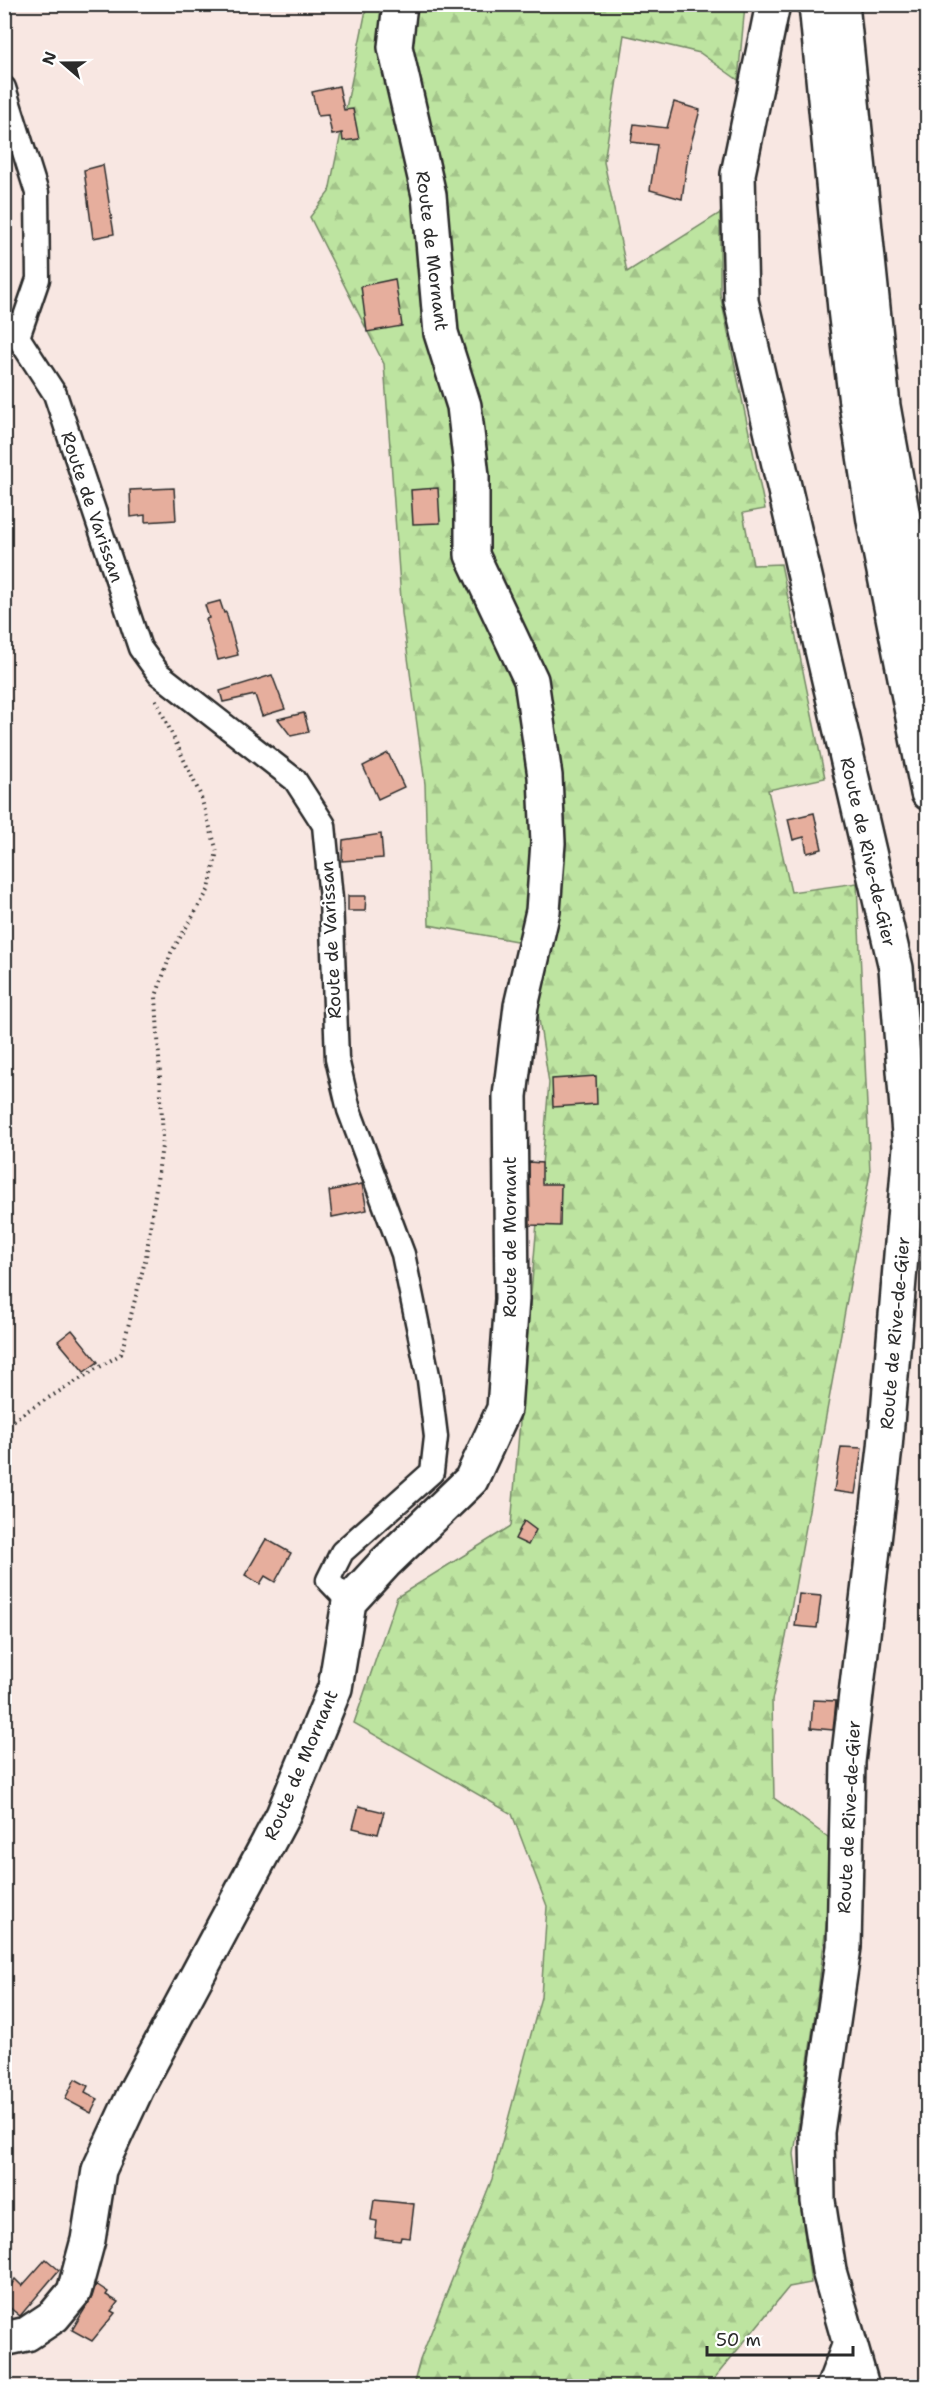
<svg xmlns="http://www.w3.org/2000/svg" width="932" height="2391" viewBox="0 0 932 2391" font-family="'Shantell Sans',sans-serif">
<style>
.forest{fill:url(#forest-firs);stroke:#748866;stroke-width:1.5}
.building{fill:#e6ae9d;stroke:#2b2b2b;stroke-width:1.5}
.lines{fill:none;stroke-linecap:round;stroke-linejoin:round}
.street-casing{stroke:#2b2b2b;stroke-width:27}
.secondary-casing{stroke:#2b2b2b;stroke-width:38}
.highway-casing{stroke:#2b2b2b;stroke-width:38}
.path{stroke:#2b2b2b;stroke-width:4;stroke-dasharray:1.5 4.5;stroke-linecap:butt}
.street{stroke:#fff;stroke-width:22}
.secondary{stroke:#fff;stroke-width:33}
.highway{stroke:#fff;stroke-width:33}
.labels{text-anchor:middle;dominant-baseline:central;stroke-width:4.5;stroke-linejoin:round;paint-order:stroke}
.street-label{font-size:18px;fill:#2b2b2b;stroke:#fff}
</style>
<defs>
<pattern id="forest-firs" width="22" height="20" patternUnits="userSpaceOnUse" patternTransform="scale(1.5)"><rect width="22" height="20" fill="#bde4a0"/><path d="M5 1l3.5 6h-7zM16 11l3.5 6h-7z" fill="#a3c48a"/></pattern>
</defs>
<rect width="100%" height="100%" fill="#f8e7e2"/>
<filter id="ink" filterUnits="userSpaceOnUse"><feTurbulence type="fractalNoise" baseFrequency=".0167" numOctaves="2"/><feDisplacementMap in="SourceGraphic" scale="12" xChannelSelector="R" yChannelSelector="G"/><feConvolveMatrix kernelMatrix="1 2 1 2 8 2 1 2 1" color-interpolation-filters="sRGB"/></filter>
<g filter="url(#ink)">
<polygon class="forest" points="367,5 745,5 738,80 700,53 624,35 604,162 627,272 720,213 720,294 765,509 743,513 753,565 781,564 825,778 768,790 791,892 857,883 870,1173 786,1637 772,1700 774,1798 836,1843 817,2001 794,2154 811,2283 789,2287 708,2386 413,2386 420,2360 492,2179 541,1997 547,1906 512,1814 354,1723 397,1597 511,1526 549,1083 527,943 429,925 425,784 402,613 384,364 310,217 329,192"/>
<g class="building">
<polygon points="339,86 344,110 353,109 359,139 343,141 342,133 332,135 328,115 318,116 312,92"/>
<polygon points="674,102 700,110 688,155 682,199 650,190 657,145 631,142 634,124 667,128"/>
<polygon points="103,165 114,234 93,238 84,170"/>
<polygon points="395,279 402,326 367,332 361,286"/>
<polygon points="174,488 176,520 145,522 145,515 131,517 130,490"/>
<polygon points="438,488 440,523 413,524 411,490"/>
<polygon points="220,601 224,613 226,612 238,655 218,660 206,619 209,618 205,605"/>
<polygon points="272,675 285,709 262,716 255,695 223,702 220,691"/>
<polygon points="304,713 309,732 291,736 278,719"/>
<polygon points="388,753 404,787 378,799 363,766"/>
<polygon points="814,813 822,849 807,853 804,837 793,840 788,819"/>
<polygon points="381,834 383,858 342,861 343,840"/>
<polygon points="348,896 366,896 365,911 348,911"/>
<polygon points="596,1076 597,1104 553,1107 552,1079"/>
<polygon points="529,1162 542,1163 542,1184 561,1184 560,1226 530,1225"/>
<polygon points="362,1184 367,1210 332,1217 329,1191"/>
<polygon points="72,1330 98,1362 84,1372 58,1341"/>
<polygon points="841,1447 862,1448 855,1494 834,1491"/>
<polygon points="524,1521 536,1530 528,1545 515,1539"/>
<polygon points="266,1539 291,1553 275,1582 265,1576 260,1584 245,1575"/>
<polygon points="799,1594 821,1596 817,1628 795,1626"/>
<polygon points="813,1700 836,1701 833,1730 811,1728"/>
<polygon points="359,1806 384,1812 378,1834 353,1828"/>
<polygon points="75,2079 88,2086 85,2092 98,2099 91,2113 65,2099"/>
<polygon points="374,2200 414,2204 410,2238 401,2237 400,2241 375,2238 377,2221 371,2220"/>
<polygon points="46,2259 59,2270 20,2316 4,2303 4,2296 15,2279 22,2286"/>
<polygon points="96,2284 108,2292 106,2295 118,2302 111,2311 115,2313 92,2341 72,2330 92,2297"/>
</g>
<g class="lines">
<defs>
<g id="street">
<polyline points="4,88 37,193 38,279 18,337"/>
<polyline points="4,321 18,337 55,394 140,648 159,674 295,780 324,825 331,899 337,1059 349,1110 403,1254 429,1380 436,1437 432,1472 342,1552 328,1580 349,1602"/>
<polyline points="828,2386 847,2336"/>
</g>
<g id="secondary">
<polyline points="773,4 738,174 741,301 896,968 910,1147 885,1448 848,1762 844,1947 817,2132 818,2201 829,2271 862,2386"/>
<polyline points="4,2339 27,2334 54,2316 74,2292 88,2240 99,2170 137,2088 283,1815 335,1688 349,1602 385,1563 471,1480 504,1409 512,1299 510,1096 521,1006 543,911 548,843 545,776 531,680 472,555 472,476 464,406 441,333 429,195 395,47 400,4"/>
</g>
<g id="highway">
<polyline points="816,4 845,309 856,403 874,521 928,793"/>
<polyline points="842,4 883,406 928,656"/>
</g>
</defs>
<use href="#street" class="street-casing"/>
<use href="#secondary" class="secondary-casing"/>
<use href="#highway" class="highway-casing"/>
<polyline class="path" points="4,1428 22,1414 121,1354 146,1257 163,1139 156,996 171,953 209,889 217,851 200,794 155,698"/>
<use href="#street" class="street"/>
<use href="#secondary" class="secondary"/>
<use href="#highway" class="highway"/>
</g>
</g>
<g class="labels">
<g class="street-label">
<text transform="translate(432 251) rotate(83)">Route de Mornant</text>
<text transform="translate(92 507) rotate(71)">Route de Varissan</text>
<text transform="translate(868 852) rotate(77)">Route de Rive-de-Gier</text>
<text transform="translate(331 940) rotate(-93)">Route de Varissan</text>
<text transform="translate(510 1237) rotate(-90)">Route de Mornant</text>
<text transform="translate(895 1333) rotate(-85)">Route de Rive-de-Gier</text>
<text transform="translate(301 1765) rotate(-67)">Route de Mornant</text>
<text transform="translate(849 1817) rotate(-87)">Route de Rive-de-Gier</text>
</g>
</g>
<rect width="932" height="2391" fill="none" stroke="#fff" stroke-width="24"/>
<rect x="12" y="12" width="908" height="2367" fill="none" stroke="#2b2b2b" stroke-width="2" filter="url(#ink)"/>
<g transform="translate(63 63) rotate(290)" stroke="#ffffff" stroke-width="4.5" paint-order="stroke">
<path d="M0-4.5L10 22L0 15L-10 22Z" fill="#2b2b2b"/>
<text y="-9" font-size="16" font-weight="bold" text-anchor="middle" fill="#2b2b2b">N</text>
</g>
<path d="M707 2346v9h146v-9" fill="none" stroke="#2b2b2b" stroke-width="3"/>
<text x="716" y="2346" font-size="18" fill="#2b2b2b" stroke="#ffffff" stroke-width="4.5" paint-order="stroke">50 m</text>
</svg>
